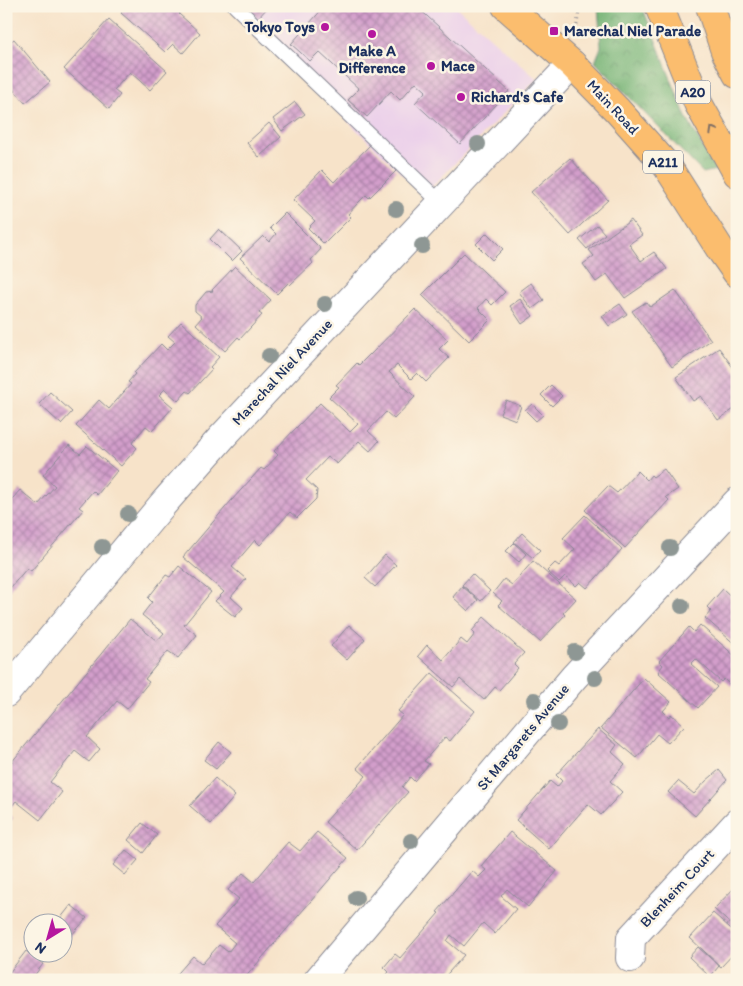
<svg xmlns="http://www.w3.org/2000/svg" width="743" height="986" viewBox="0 0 743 986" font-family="Itim,sans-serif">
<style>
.built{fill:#ecd1ea}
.forest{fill:url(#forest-crowns);stroke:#487169}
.building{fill:url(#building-cross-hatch)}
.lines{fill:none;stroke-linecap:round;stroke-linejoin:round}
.lane-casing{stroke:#898994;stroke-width:16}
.street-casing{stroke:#898994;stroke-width:30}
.primary-casing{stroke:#898994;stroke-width:30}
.highway-casing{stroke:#898994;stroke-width:30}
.path{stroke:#898994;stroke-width:3;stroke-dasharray:1 4;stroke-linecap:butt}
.lane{stroke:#fff;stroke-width:14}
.street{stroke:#fff;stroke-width:28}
.primary{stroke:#fbbd6e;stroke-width:28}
.highway{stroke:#fbbd6e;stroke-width:28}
.tree{fill:#8e9794}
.oneway{stroke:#806f65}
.poi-dot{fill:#b5179e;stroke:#fcf5e5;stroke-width:2}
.labels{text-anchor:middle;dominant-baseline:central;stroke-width:5;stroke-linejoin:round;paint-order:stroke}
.shield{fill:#fcf5e5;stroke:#5e6a86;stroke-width:1}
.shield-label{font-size:14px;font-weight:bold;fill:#1b2f5e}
.poi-label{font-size:15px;font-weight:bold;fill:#1b2f5e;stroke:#fcf5e5;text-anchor:start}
.street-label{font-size:15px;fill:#1b2f5e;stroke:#fcf5e5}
</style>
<defs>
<pattern id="forest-crowns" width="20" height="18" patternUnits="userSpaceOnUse" patternTransform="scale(1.25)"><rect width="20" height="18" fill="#74b374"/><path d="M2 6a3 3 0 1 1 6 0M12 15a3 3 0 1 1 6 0" fill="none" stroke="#5e9262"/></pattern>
<pattern id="building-cross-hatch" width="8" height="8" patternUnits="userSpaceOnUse" patternTransform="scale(1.25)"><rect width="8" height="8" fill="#d39ecb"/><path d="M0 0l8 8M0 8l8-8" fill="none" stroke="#aa81a8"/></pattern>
</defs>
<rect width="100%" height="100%" fill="#fcf5e5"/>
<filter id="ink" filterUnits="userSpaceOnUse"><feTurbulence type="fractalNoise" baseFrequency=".02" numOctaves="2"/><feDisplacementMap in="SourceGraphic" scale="10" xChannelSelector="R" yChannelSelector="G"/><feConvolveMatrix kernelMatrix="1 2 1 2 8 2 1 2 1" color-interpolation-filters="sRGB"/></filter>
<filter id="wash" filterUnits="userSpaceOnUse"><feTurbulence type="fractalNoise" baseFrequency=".0096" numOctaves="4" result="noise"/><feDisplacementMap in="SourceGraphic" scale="20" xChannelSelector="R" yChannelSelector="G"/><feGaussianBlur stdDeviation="1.12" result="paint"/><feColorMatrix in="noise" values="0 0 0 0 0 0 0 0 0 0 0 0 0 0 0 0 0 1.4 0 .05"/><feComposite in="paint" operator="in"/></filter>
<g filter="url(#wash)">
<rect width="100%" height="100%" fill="#f7e3c9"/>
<polygon class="built" points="229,6 455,6 537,79 424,195"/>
<polygon class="forest" points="598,6 642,6 686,117 716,170 703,173 595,62 601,47"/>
<g id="blocks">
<g class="building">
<polygon points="127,6 186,6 179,14 200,33 183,53 173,44 165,52 121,13"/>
<polygon points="247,6 269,6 258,18 246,8"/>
<polygon points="325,6 416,6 509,91 460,144 415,103 426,91 416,82 400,100 391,91 367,117 348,100 359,89 319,52 310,61 291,44"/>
<polygon points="109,19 167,71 150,90 130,72 114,90 120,95 109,109 64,69"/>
<polygon points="14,39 50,82 25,103 6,80 6,45"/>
<polygon points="6,98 13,105 6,111"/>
<polygon points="295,102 305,114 282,131 273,119"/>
<polygon points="269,123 281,137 259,157 247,143"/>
<polygon points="370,145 396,171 369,198 366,195 357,204 348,214 351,217 324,244 308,228 315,221 293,200 322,170 334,182"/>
<polygon points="570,158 608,200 570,235 531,192"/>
<polygon points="285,213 321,249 311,260 313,263 290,285 288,283 277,294 240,258 263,236 269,242 276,234 270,228"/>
<polygon points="631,220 642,235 629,244 641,261 654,252 667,269 625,298 607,274 596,282 583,264 594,256 589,250"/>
<polygon points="597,225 605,234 587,249 579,240"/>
<polygon points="219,229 242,251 232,261 210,239"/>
<polygon points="487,233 503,249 492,260 476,244"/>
<polygon points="464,253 505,292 492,305 486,299 478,308 490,320 469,341 422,295"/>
<polygon points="235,266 271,300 259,313 262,315 240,339 238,337 225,351 196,324 202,317 195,311 195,305 206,292 213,291 212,290"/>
<polygon points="531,283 544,300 532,309 519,292"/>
<polygon points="675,290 711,340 672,367 632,311 646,302 650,307"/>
<polygon points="520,299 533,316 522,324 510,306"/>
<polygon points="620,304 627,314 609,326 602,316"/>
<polygon points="415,309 448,340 439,349 449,358 426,382 417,373 411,379 397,365 389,372 415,397 394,419 386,412 368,431 379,441 370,451 359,441 337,464 328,457 306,480 317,490 316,499 297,518 290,512 260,545 255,540 232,567 246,579 231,597 243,608 235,617 215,601 224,592 183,557 231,501 261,468 264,470 278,455 274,451 320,403 350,432 358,424 329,397 339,387 336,385 357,363 359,365 370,354 370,355"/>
<polygon points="181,322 219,357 210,367 212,369 190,393 187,391 178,401 165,389 159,395 173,407 152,431 146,426 139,434 132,443 137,448 121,466 76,426 99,400 109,409 131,384 128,382 135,374 134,373 161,344 167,350 175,342 168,336"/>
<polygon points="719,348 737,373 737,407 718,420 701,396 693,401 676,377"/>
<polygon points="551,385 562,396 552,406 541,395"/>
<polygon points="50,392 72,412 61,424 39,404"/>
<polygon points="506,400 521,406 516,420 500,414"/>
<polygon points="532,404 543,415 536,421 525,410"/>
<polygon points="69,445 80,454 87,446 117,471 97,495 93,491 79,507 83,510 31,571 27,568 6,593 6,506 20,490 38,505 55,486 43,475"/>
<polygon points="664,469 678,489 666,497 669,500 625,548 585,510 608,486 617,493 638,471 647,480 651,475 653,477"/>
<polygon points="585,515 622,549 587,588 580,582 576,586 565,576 559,582 547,571 555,563 559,566 575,549 563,538"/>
<polygon points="522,533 540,550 533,558 514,542"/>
<polygon points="514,543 526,554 519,562 506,551"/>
<polygon points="385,555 396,565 375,587 365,578"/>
<polygon points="533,561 576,599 563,613 565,615 540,642 498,605 502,601 493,593 504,579 512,585"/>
<polygon points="179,566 211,592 184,625 197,635 178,658 168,651 145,679 149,682 127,709 117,701 87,737 100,749 89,762 75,751 50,782 62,792 40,820 16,801 6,813 6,769 130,619 157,641 164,633 142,615 152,602 148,598 166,575 170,577"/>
<polygon points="472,574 490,591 481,601 462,585"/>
<polygon points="462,586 478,600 468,611 453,597"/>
<polygon points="723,589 737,602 737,646 705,618 711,611 707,607"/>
<polygon points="484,617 524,653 514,664 518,668 508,680 499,690 495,687 484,700 460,679 453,687 418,656 427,645 443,660 461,639 467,644 475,634 472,631"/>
<polygon points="349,625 365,639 347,660 331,646"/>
<polygon points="700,625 737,658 737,663 733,668 737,671 737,686 731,686 724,679 721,682 696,659 691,664 717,687 698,708 658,672 663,665 659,661 689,627 694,632"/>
<polygon points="432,673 475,711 450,741 445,737 424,761 429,764 414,781 410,777 402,787 408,792 357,850 325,822 366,776 357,768 403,715 398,711"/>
<polygon points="644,678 671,702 663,711 669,717 671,714 684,726 668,743 657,734 637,758 601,728"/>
<polygon points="598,729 617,745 612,752 625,764 610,781 622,792 601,815 588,804 549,849 516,820 550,781 557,787 562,781 556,775"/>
<polygon points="219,742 231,752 216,769 204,760"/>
<polygon points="719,770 727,780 695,816 668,792 678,781 694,794 706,781"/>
<polygon points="215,778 235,796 211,824 190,806"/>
<polygon points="6,813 13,818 6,826"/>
<polygon points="142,823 157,835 143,853 128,840"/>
<polygon points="317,832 348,858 243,980 172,980 193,956 202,964 219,945 228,952 235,943 215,926 239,899 228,890 243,873 254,882 288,842 300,851"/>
<polygon points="510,832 557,871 528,907 507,889 501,896 516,909 495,934 483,923 464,946 451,935 447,941 464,955 442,980 377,980 380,977 382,980 389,972 384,967 395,954 400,958 439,913 437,912 472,871 479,877 486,870 481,866"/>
<polygon points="126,850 138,860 125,875 113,865"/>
<polygon points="737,885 737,930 714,909"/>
<polygon points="71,905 87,918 69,938 62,933 62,924 56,924"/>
<polygon points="713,913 737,934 737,950 721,967 690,938"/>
<polygon points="698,947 719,966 710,977 689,957"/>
<polygon points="26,951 43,964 31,980 17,980 9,973"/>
</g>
</g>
</g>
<g filter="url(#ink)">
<use href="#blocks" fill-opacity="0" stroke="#898994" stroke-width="1"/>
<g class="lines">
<defs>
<polyline id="lane" points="235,6 441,203"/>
<g id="street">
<polyline points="6,693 163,504 223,436 572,64"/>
<polyline points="630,958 631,938 737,823"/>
<polyline points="318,980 574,677 737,502"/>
</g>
<polyline id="primary" points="506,6 572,64 617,110 667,166 720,249 737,273"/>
<g id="highway">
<polyline points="659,6 698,103 737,173"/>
<polyline points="710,6 725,51 737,74"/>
</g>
</defs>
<use href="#lane" class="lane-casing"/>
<use href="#street" class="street-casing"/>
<use href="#primary" class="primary-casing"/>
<use href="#highway" class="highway-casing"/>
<polyline class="path" points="576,30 580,6"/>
<use href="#lane" class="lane"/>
<use href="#street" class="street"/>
<use href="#primary" class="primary"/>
<use href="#highway" class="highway"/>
</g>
<g class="tree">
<circle cx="478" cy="144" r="8"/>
<circle cx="396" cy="209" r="8"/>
<circle cx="422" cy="246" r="8"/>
<circle cx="325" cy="304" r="8"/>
<circle cx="269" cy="356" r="8"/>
<circle cx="128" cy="514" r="8"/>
<circle cx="102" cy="547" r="8"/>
<circle cx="670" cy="548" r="8"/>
<circle cx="682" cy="606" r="8"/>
<circle cx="575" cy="652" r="8"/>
<circle cx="595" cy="678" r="8"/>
<circle cx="534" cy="700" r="8"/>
<circle cx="558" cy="724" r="8"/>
<circle cx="411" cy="841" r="8"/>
<circle cx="356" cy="898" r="8"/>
</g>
<defs><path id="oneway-chevron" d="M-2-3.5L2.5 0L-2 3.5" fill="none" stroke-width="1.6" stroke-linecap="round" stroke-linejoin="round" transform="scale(1.25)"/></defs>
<use class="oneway" href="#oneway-chevron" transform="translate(713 130) rotate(-119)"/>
</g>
<g class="poi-dot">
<circle cx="325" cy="27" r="5"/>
<rect x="549" y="26" width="10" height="10" rx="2.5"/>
<circle cx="372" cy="34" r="5"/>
<circle cx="431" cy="66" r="5"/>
<circle cx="461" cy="97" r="5"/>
</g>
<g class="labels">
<g class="shield">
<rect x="675.5" y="80.5" width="35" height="23" rx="4"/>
<rect x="643" y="150.5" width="40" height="23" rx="4"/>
</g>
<g class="shield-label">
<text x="693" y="92">A20</text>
<text x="663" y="162">A211</text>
</g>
<g class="poi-label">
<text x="315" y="27" text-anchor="end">Tokyo Toys</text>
<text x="564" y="31">Marechal Niel Parade</text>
<text x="372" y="51" text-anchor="middle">Make A<tspan x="372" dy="17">Difference</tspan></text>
<text x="441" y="66">Mace</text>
<text x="471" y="97">Richard's Cafe</text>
</g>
<g class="street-label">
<text transform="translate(613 107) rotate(47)">Main Road</text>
<text transform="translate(282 372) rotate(-47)">Marechal Niel Avenue</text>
<text transform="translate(523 737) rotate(-50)">St Margarets Avenue</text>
<text transform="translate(677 888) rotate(-47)">Blenheim Court</text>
</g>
</g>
<rect width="743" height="986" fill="none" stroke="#fcf5e5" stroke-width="25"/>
<g transform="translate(48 938) rotate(217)"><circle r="24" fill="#fcf5e5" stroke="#a2a6af"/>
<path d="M0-4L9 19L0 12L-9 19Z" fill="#b5179e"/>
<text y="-8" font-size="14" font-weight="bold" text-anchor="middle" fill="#1b2f5e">N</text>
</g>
</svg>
